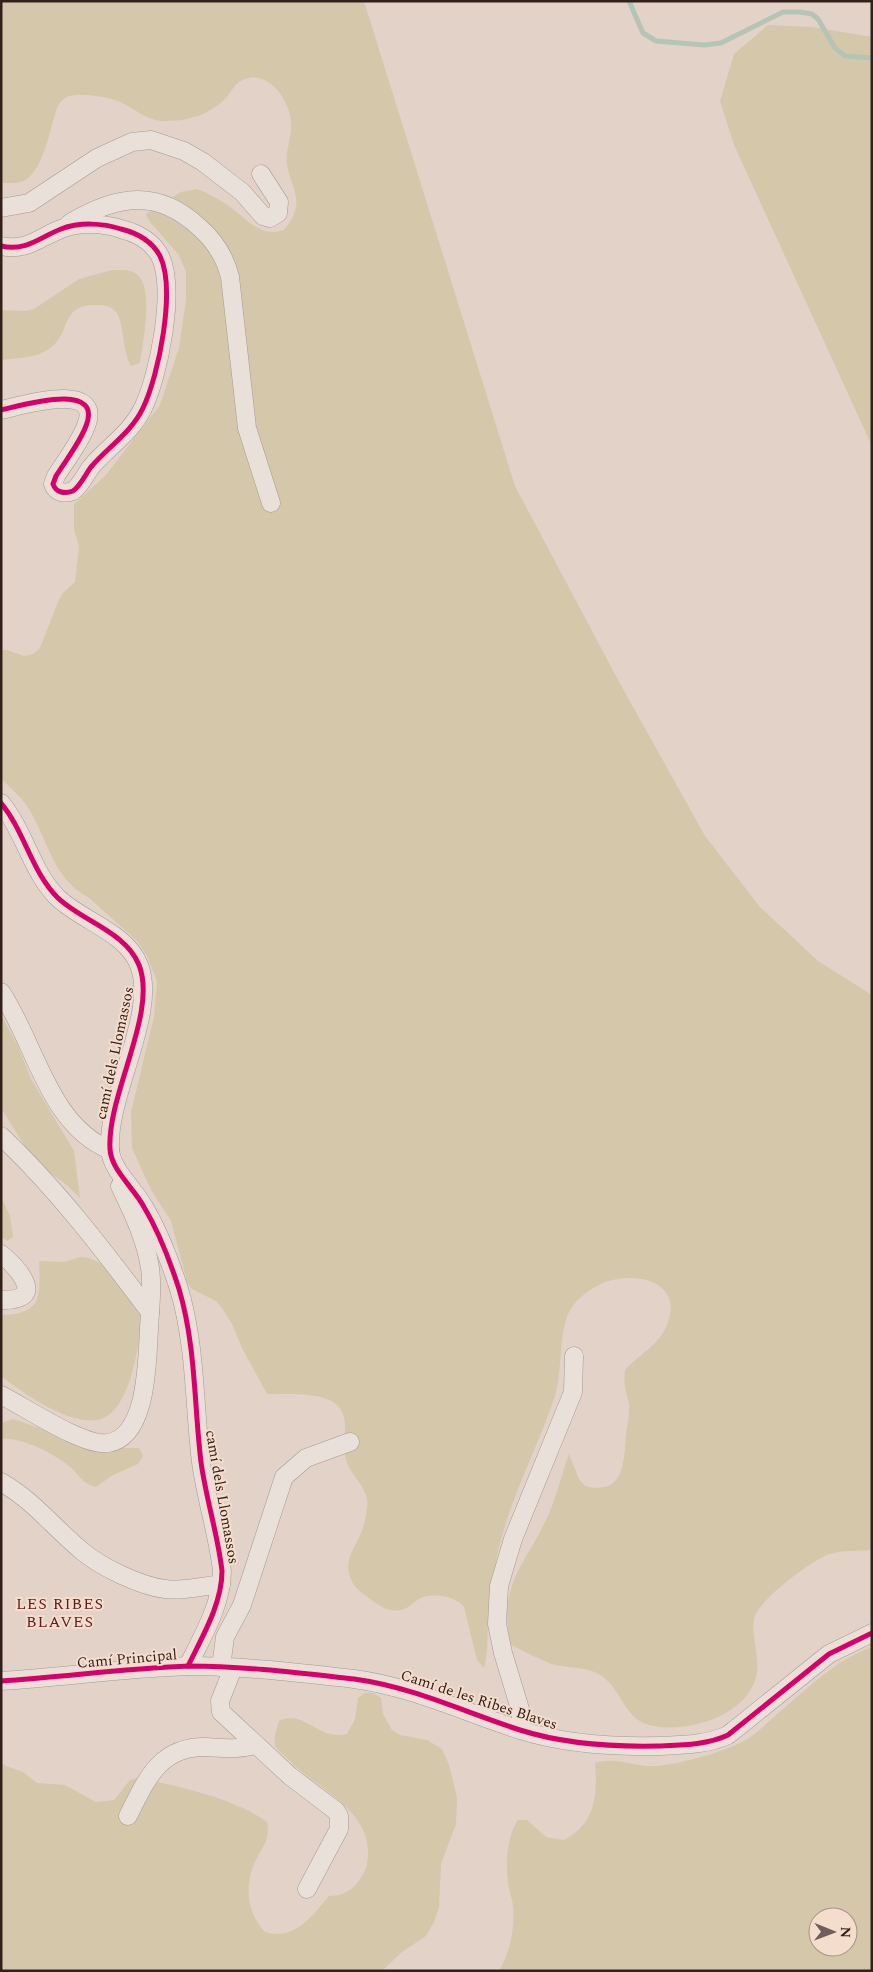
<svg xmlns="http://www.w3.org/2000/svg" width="873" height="1972" viewBox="0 0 873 1972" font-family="Spectral,serif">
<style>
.green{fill:#d5c8aa;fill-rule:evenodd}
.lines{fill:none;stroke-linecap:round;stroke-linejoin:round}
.stream{stroke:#b4c5b5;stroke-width:5}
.street-casing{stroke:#a79892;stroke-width:19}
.street{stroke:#eae0da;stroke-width:18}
.cycleway-casing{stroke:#f5ddcd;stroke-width:8}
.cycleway{stroke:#d6006c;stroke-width:5}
.labels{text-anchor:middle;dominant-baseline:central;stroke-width:4;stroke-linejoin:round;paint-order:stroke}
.street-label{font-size:15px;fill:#34201b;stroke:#f5ddcd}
.neighbourhood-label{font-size:16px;letter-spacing:1px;fill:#611b21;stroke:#f5ddcd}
</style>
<rect width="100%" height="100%" fill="#e2d2c8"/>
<g class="green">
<path d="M1,1H364L515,486L617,678L705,836L760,907L818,961L872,995V1550C858,1551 843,1550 830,1554C813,1559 757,1601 754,1619C751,1633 759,1655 757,1672C751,1715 687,1735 649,1725C624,1718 622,1691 603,1677C590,1666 568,1669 552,1664C538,1659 524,1651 511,1645C497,1587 523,1568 546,1520C556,1499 561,1476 569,1454L579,1479L585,1486C623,1496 624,1464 626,1435C627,1425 630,1414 629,1404C626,1392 623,1383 625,1370C639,1354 657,1347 666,1327C688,1278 627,1268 595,1287C583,1294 572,1303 567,1317C558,1343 563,1372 554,1399C535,1455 505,1507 495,1567C491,1586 489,1606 488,1627C487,1641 488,1655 484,1668L477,1660L464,1607C456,1596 432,1592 419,1599C415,1601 413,1604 410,1606C395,1616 381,1608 369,1598C362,1593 354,1588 351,1579C343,1561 354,1550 361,1533C364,1526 366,1516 367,1507C370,1490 353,1478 347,1463C342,1449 347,1432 344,1418C339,1389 289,1395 267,1394L242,1348L232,1324L222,1308L216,1301L192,1289L187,1282L171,1221L151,1190L132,1148L131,1112L154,1017L157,981L147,956L137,941L88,897C53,879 48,840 29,809C21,796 11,789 1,778V650H7L24,656L33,654L40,648L58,602L62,594L75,582L79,546L74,530V504L105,476L160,405L179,348L186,300V272L179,255L150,222L146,214L181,192L197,189C208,193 219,199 229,206C247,219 260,238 284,230C312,196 283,184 287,152C289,142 292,132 291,122C290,101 269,70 245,79C235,82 231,93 224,100C208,116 183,122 161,121C144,119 134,108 120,102C109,97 76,91 65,98C57,103 56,112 53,121C49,137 41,169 27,179C20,184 10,183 1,183Z"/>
<polygon points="768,25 813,27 872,37 872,446 734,145 720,101 734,54"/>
<path d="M112,270C120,270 129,269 135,273C155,284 143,343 140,363L131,366C122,350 124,321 116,312C110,305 102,305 95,305C59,305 72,334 49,349C36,358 17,358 1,360V310L25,311L34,309L79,279Z"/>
<polygon points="1,1015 18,1046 31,1079 74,1151 80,1198 68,1186 40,1165 28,1151 1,1108"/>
<polygon points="1,1197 10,1216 13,1237 7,1241 1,1236"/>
<path d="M80,1257C108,1257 126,1292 142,1312C140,1339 132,1409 101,1419C72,1428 23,1393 1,1376V1315C44,1314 40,1295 39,1261L65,1262Z"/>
<path d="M13,1419L54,1433L114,1448H139L143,1456L138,1464L113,1475L96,1487C83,1485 79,1474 69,1466C55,1454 20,1436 1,1439V1423Z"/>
<path d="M872,1647V1971H499C510,1952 515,1929 513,1907C513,1901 510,1895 509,1888C505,1868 506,1837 518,1820H527L546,1837L564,1840C595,1824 598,1795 595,1763C616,1756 634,1767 655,1766C678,1765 723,1752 744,1741C759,1733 768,1721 782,1710C811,1685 836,1660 872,1647ZM818,1917H848V1947H818Z"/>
<path d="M365,1693H374L381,1698L383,1714L392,1730L400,1735L427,1740L442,1749L449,1765L457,1798L456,1824L441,1864L439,1907L434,1922L426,1936L402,1952L382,1971H1V1764L23,1772L37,1783L65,1785L96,1802L114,1800L130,1780L138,1778C178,1786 234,1798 267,1822C271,1839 262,1847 255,1862C244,1885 247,1913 265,1932C295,1941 312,1916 329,1896C343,1896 353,1890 361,1878C366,1870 368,1863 368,1853C369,1808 313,1787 287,1758C284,1755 278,1751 276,1747C272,1740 277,1729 279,1721C303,1708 318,1741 347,1734L355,1719L358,1698Z"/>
</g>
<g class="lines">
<polyline class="stream" points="629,1 643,33 656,41 704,45 721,43 783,12 800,12 812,14 818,19 835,48 845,56 872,58"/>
<defs>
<g id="street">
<polyline points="1,208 29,203 97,158 132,142 151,140 184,151 203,162 242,192 263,216 270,218 278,213 279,202 261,174"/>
<path d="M70,223C117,195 158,188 200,228C216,242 225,257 230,277L247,428L271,503"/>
<path d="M1,246C26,252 40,237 61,229C79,222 103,223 121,229C137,233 152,241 160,256C176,289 159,375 143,408C131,433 109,446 91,467C85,475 81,485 73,491C65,494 56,493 53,484L56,476C66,460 79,444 86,426C104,380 20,406 1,410"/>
<path d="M1,803C25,832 31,871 58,898C82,921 126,932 139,965C158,1013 107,1094 110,1149C111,1170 134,1188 144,1207C159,1232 170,1261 179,1289C196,1346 194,1405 201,1462C206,1499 218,1535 222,1571C222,1604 202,1637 188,1666"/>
<path d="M1,992C35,1042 48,1125 110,1150"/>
<path d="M1,1136C57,1189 104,1251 150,1312"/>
<path d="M1,1254C20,1270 47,1301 1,1300"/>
<path d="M1,1395C25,1407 84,1447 108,1443C148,1437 147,1359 149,1329C150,1308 153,1288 150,1268C146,1240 132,1211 120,1186"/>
<path d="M1,1482C33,1500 54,1528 82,1551C101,1567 140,1586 165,1589C184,1592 202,1585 221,1585"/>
<polyline points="221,1667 225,1637 242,1605 284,1477 306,1458 350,1442"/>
<polyline points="233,1668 220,1701 221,1712 290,1776 336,1811 339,1816 339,1829 307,1889"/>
<path d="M1,1681C64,1677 127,1668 189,1666C244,1666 300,1673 354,1679C413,1687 464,1712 520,1730C564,1744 612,1747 658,1746C681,1745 707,1745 728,1735L829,1654L872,1633"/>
<polyline points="522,1730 520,1709 503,1653 497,1624 499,1586 513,1539 573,1392 574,1356"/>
<path d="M128,1816C146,1781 159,1746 206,1747C223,1748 238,1750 255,1745"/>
</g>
</defs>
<use href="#street" class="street-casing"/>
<use href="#street" class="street"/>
<defs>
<g id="cycleway">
<path d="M1,246C26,252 40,237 61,229C79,222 103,223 121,229C137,233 152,241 160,256C176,289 159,375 143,408C131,433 109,446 91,467C85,475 81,485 73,491C65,494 56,493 53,484L56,476C66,460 79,444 86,426C104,380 20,406 1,410"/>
<path d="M1,803C25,832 31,871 58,898C82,921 126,932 139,965C158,1013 107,1094 110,1149C111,1170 134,1188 144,1207C159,1232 170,1261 179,1289C196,1346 194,1405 201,1462C206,1499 218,1535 222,1571C222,1604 202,1637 188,1666"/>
<path d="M1,1681C64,1677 127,1668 189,1666C244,1666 300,1673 354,1679C413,1687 464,1712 520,1730C564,1744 612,1747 658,1746C681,1745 707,1745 728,1735L829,1654L872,1633"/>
</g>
</defs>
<use href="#cycleway" class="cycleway-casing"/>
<use href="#cycleway" class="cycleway"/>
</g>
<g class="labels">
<g class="street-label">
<text transform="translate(115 1053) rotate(-78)">camí dels Llomassos</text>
<text transform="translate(222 1497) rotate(80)">camí dels Llomassos</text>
<text transform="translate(127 1659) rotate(-5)">Camí Principal</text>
<text transform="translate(479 1700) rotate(18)">Camí de les Ribes Blaves</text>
</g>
<g class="neighbourhood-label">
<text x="60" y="1604">LES RIBES<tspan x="60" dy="18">BLAVES</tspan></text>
</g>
</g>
<rect width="873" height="1972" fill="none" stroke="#34201b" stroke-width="5"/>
<g transform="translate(833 1932) rotate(91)"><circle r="24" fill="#f5ddcd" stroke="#a89186"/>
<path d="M0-4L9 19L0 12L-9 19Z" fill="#715e58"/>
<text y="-8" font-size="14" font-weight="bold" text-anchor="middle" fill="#34201b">N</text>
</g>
</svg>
